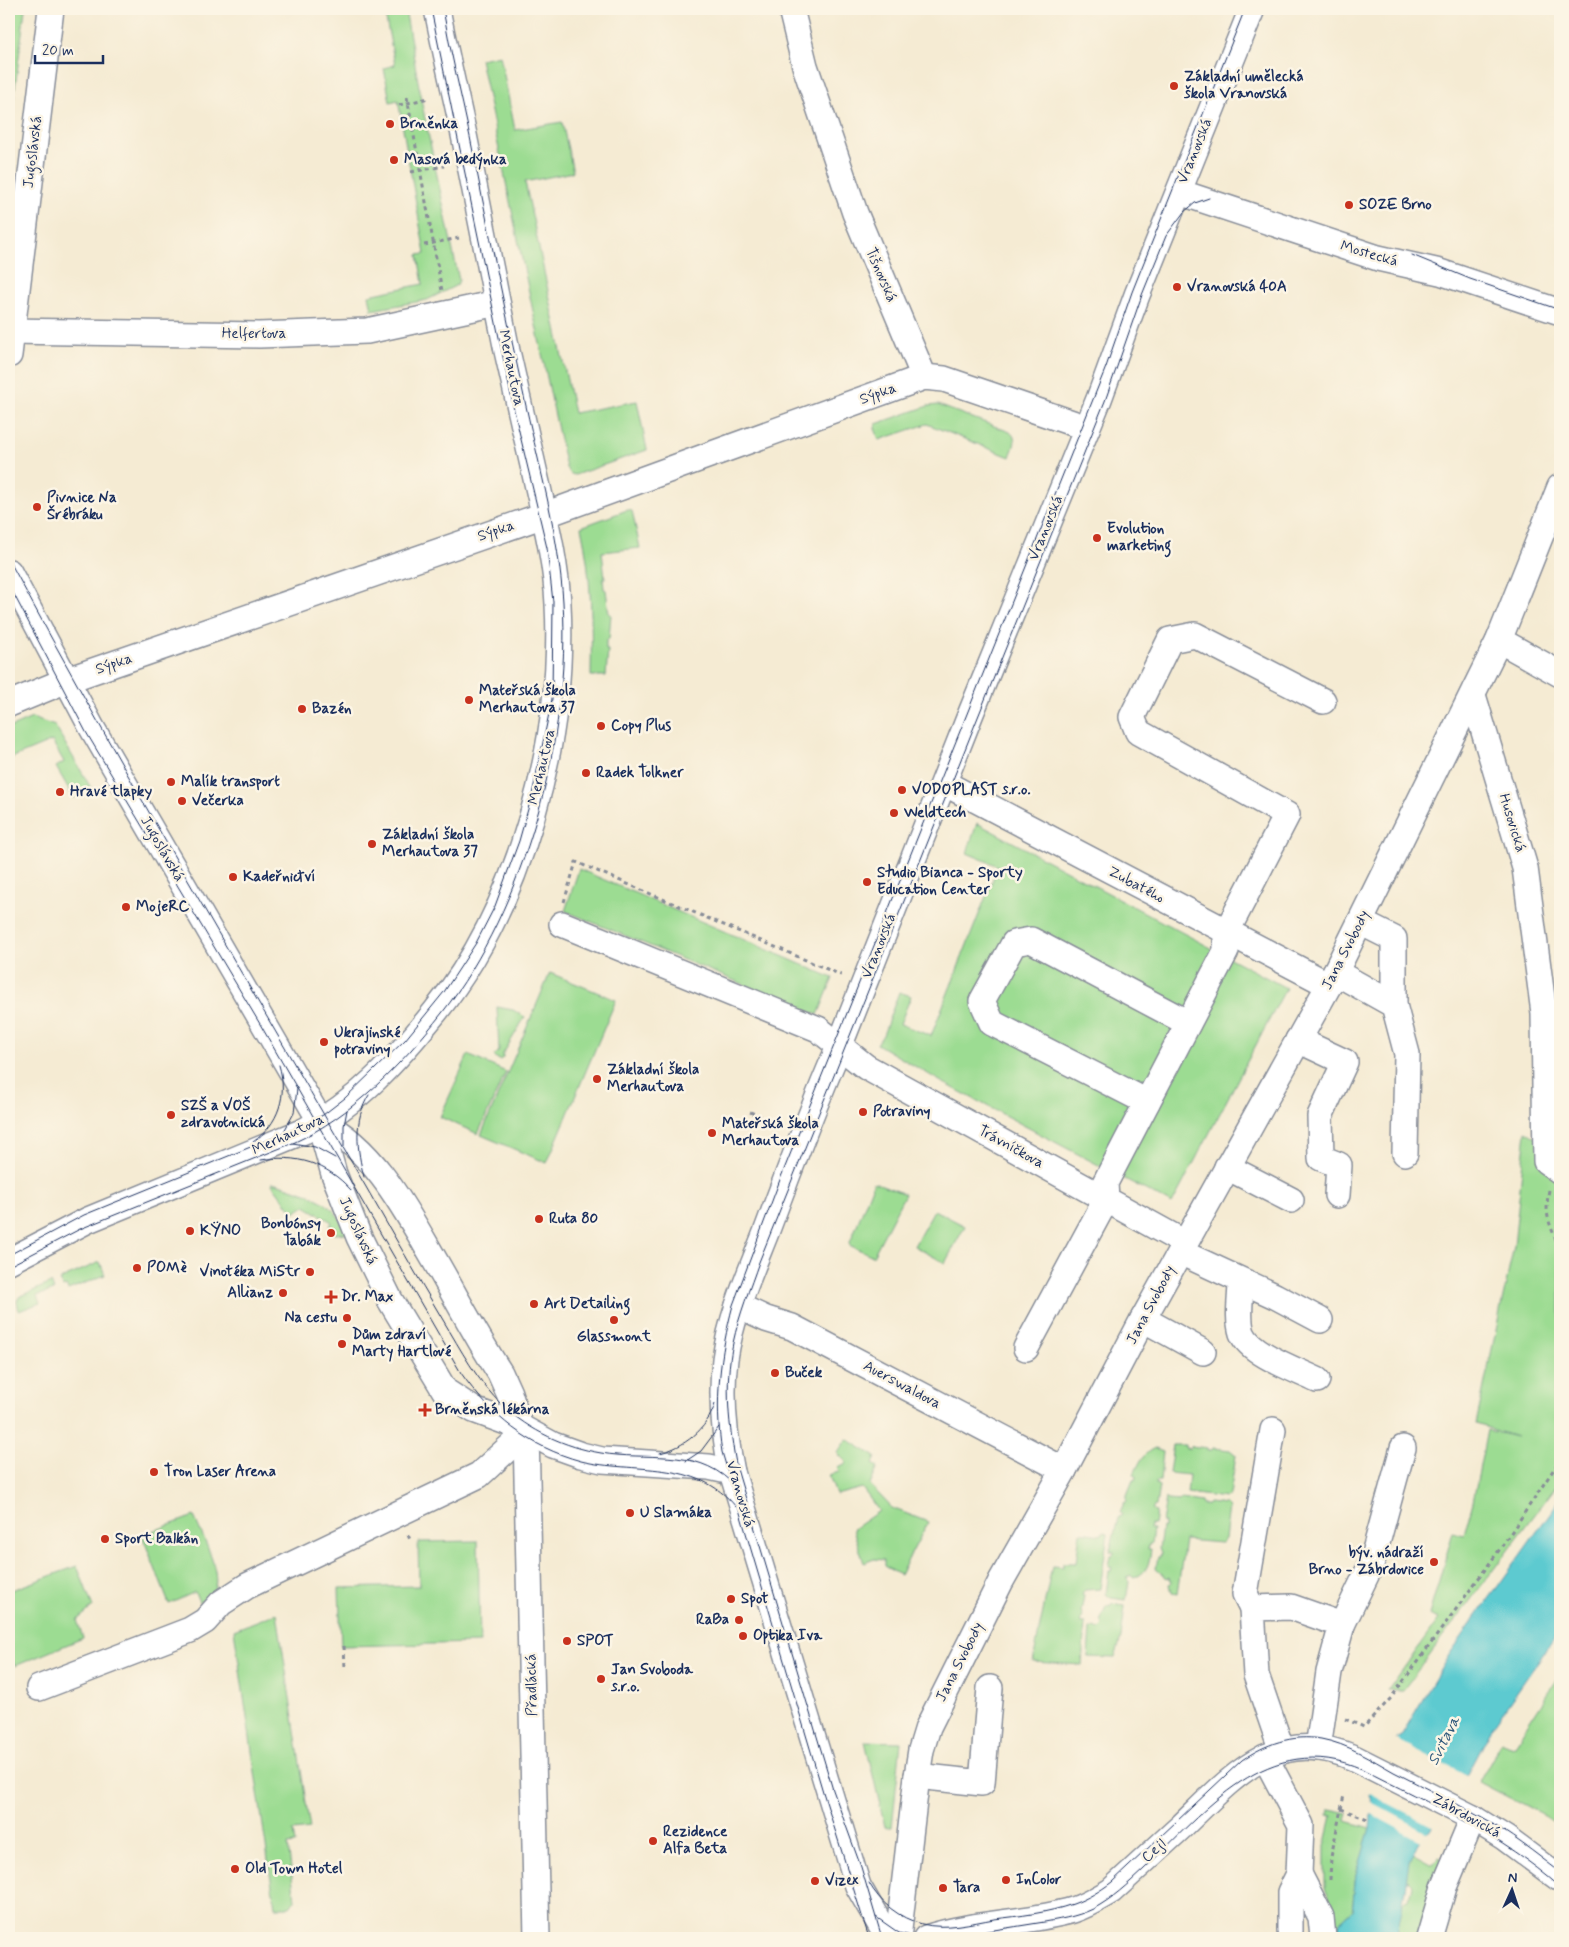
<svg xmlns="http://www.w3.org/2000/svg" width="1569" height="1947" viewBox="0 0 1569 1947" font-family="Mynerve,sans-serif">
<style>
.green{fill:#9cdc92;stroke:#5c8678}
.water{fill:#5dcad0;stroke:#3c7c97}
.pier{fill:#f5ebd3}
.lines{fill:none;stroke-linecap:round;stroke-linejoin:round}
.minor-casing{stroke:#888d98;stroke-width:28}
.path{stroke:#888d98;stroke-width:3;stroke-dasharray:4 4;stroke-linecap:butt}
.minor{stroke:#fff;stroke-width:25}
.tram{stroke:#1b2f5e;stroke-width:1}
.poi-dot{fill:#c8321e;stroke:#fcf5e5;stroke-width:2}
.labels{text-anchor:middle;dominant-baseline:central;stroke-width:5;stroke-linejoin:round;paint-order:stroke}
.poi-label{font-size:15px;font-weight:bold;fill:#1b2f5e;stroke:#fcf5e5;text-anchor:start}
.street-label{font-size:15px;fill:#1b2f5e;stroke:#fcf5e5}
.water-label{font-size:16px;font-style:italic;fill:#2c567a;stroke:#fcf5e5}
</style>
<rect width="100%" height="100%" fill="#fcf5e5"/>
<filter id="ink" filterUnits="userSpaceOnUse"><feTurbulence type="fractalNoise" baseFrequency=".02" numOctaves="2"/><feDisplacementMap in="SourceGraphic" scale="10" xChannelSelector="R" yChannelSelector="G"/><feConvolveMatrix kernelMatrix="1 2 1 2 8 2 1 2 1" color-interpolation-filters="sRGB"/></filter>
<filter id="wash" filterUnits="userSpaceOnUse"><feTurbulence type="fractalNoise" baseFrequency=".0096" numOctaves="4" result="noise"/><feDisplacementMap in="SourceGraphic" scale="20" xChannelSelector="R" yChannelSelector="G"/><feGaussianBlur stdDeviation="1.12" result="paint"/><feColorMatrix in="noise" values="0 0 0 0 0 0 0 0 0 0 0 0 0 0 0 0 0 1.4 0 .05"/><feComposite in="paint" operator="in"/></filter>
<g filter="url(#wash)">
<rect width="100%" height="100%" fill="#f5ebd3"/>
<g class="green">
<polygon points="9,9 25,9 9,136"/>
<polygon points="384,9 405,9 423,109 459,280 457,285 427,300 372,310 369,295 423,284 418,255 425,254 398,100 390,102 384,68 395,65"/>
<polygon points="500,55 515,130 562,122 573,172 525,182 574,413 637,401 647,450 575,475 571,474 566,468 480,59"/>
<path d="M938,405L1010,432C1019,440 1013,447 1010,457L927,424L879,440L875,428L876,424L928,406Z"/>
<path d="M627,510L632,511L633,515L640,548L602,552L605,578H603L604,589L606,590L609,614H611L609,639L606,640V650H608L606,676H591C592,625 592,576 581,527Z"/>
<polygon points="32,718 55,726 91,788 74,798 56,767 64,762 52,741 9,759 9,728"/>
<polygon points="977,823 1286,988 1172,1204 940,1081 877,1044 883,1035 899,992 911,996 900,1024 931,1036 998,866 967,853"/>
<polygon points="579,869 833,978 818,1015 565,911"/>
<polygon points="550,973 616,1000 547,1163 481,1135"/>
<polygon points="497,1007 513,1010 525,1017 503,1054 503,1058 499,1060 494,1056 499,1051"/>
<polygon points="468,1055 506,1072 478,1134 440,1117"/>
<polygon points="1526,1131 1560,1156 1560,1481 1403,1690 1388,1690 1439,1619 1429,1615 1453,1532 1464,1535 1473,1502 1487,1430 1516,1437 1476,1424 1514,1246"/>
<polygon points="874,1182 905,1194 873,1256 849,1245"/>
<path d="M271,1183H276C309,1194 333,1199 348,1233L335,1234L334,1228L330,1226L332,1222L305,1206L294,1213Z"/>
<polygon points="934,1210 965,1226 945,1263 914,1246"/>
<polygon points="100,1262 105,1275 68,1290 66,1286 63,1287 59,1280"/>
<polygon points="51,1283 54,1290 37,1296 40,1303 19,1311 17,1301 19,1297"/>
<polygon points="847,1439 876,1457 873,1464 878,1467 870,1485 892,1508 928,1522 900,1575 884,1566 884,1560 874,1559 864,1563 853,1529 879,1511 862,1488 836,1495 829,1475 839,1472 837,1467 847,1463 837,1453"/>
<polygon points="1173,1445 1185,1445 1185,1448 1190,1449 1191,1446 1207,1448 1207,1450 1212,1450 1213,1448 1230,1450 1236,1455 1230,1495 1226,1498 1187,1493 1189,1475 1169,1473"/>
<path d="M1155,1448L1163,1451L1160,1481H1156V1484L1159,1486L1156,1506L1153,1507V1511L1156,1512L1154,1525H1151L1150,1529H1153L1151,1544H1149L1148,1549H1151C1149,1564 1148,1572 1134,1578L1130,1575L1127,1579L1129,1582L1126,1600L1111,1598L1106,1594L1109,1571H1111L1112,1567L1109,1566L1111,1555H1113L1114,1552L1110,1551L1118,1518L1122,1515L1120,1512L1124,1503L1127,1501V1495L1133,1480H1135L1136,1476L1134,1474C1140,1462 1143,1453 1155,1448Z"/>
<polygon points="1166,1498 1168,1500 1179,1501 1181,1499 1201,1502 1202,1505 1208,1505 1209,1503 1226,1505 1229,1508 1225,1539 1221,1543 1185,1540 1177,1594 1172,1593 1170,1584 1172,1582 1169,1577 1167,1578 1156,1569 1158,1557 1160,1557 1161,1552 1159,1549 1162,1527 1164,1527 1165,1522 1162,1522"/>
<path d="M194,1516C201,1534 222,1571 214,1590C211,1597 205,1599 199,1602L195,1592L169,1604L142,1535Z"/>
<polygon points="1080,1532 1101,1535 1103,1532 1108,1533 1100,1589 1085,1590 1082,1595 1084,1596 1081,1611 1083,1617 1080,1619 1081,1623 1085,1623 1082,1665 1033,1662 1052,1566 1063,1567 1063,1563 1076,1563"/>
<polygon points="478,1541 480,1643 341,1646 339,1588 419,1586 418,1542"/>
<polygon points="77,1566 93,1607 77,1620 83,1638 15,1666 9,1652 9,1591"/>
<polygon points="1111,1604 1125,1606 1121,1638 1115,1658 1088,1657 1090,1629 1095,1627 1098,1630 1103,1625 1100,1622 1106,1606 1110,1607"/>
<polygon points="277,1613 310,1829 293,1831 295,1844 288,1845 295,1900 290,1907 275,1907 234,1630"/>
<polygon points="1560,1675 1560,1822 1554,1821 1479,1782 1501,1742 1513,1747"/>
<polygon points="865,1741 901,1742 892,1827 885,1827"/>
<polygon points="1329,1809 1348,1813 1346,1821 1370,1828 1356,1875 1352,1911 1339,1923 1338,1938 1335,1938 1333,1906 1325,1889 1325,1846 1332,1816 1328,1815"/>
<polygon points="1412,1854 1432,1865 1438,1857 1443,1860 1421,1938 1396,1938 1403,1902 1409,1900 1412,1884 1406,1878 1408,1861"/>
</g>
<polygon class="water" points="1560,1499 1560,1630 1493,1726 1467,1776 1464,1774 1439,1818 1418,1844 1409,1861 1402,1908 1396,1938 1338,1938 1339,1923 1352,1911 1356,1875 1370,1828 1372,1801 1369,1793 1396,1739 1401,1736 1449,1655"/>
<g class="pier">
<polygon points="1394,1738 1469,1777 1464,1777 1441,1819 1434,1827 1366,1792 1389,1750"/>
<polygon points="1369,1801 1429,1833 1423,1842 1369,1813"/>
</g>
</g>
<g filter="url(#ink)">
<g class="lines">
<defs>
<g id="minor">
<polyline points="791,9 805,66 855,213 924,377"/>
<polyline points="1179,192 1378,258 1440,272 1560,312"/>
<polyline points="9,331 259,335 367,331 497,303"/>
<polyline points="9,355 51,9"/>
<polyline points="9,572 92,728 318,1117 334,1174 359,1237 390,1300 445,1391 474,1410 520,1427 553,1445 581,1455 602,1460 709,1467 732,1472"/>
<polyline points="1499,640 1560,674"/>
<polyline points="1473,695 1525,868 1544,1013 1546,1161 1560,1171"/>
<polyline points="9,704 67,680 550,513 924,377 944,379 1087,428"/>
<polyline points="944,783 1329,985"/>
<polyline points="1360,922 1394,939 1394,1005"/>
<polyline points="562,924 818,1029 866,1067 1185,1243"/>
<polyline points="1335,972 1394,1005 1407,1054 1405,1153"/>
<polyline points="1298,1040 1345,1062 1320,1116 1321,1158 1339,1165 1337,1195"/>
<polyline points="1147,1102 992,1023 982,1001 1014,943 1031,940 1188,1023"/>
<path d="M321,1122C375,1150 405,1209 434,1259C456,1297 476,1336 500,1373L509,1393L520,1427"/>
<polyline points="1227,1167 1291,1200"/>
<polyline points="1180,1252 1275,1296 1320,1320"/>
<path d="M9,1261L88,1220L304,1131C357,1104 398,1058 435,1012C521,906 565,739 558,604C556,563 546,523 537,483C527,439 517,395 507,351C492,279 478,207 464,135C455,93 445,51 437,9"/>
<path d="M1241,1282C1241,1297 1237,1318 1242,1333C1250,1354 1297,1370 1317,1380"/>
<polyline points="738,1306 766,1319 792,1327 1064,1470"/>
<polyline points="1143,1319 1203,1352"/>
<polyline points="1026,1348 1106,1200 1105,1183 1226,951 1226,933 1287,815 1138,732 1132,717 1170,640 1195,635 1323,701"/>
<polyline points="526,1432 537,1938"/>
<polyline points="1252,1608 1245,1594 1273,1430"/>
<polyline points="39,1688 190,1630 205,1621 221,1603 247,1586 479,1475 526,1432"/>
<polyline points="1318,1748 1329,1672 1342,1625 1371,1565 1403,1448"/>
<polyline points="1282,1751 1256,1675 1252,1608 1291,1607 1342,1625"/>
<polyline points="1265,1757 1301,1825 1299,1874 1290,1892 1290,1931"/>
<polyline points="917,1776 982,1783 990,1688"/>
<polyline points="1299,1874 1321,1917 1323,1938"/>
<path d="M888,1938L858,1886L732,1472C724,1434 720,1398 725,1359C731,1315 751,1271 767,1230C790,1168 813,1107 839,1047L971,713L1099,399L1137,295L1252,9"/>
<polyline points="898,1938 917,1776 921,1750 928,1727 1001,1581 1064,1470 1143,1319 1329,985 1499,640 1560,487"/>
<path d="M926,1938C973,1922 1025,1924 1073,1910C1086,1906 1099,1898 1111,1891C1134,1870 1158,1848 1181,1827C1232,1778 1276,1724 1354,1758L1473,1818L1505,1838L1560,1879"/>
<polyline points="1429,1938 1444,1887 1473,1818"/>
</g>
</defs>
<use href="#minor" class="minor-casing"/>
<g class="path">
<polyline points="407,97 442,291"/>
<polyline points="399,105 429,98"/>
<polyline points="9,110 15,117"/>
<polyline points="411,172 444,166"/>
<polyline points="424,245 459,238"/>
<polyline points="564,902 576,862 841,975"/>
<polyline points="750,1112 778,1123"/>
<path d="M1549,1190C1543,1220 1552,1225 1560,1252"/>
<polyline points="408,1535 411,1542"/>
<polyline points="344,1646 345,1668"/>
<polyline points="1345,1719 1364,1727 1391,1698 1500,1549 1560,1460"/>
<polyline points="1341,1809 1370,1820"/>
<polyline points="1330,1880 1331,1857 1344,1795"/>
</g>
<use href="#minor" class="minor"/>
<g class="tram">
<polyline points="1412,255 1470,279 1560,310"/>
<path d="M9,560C123,772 245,979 366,1187C391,1231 417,1276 443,1320C461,1350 477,1381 503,1406C530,1431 565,1447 601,1453C646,1461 694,1447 730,1481"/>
<path d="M9,585L86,732L260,1024L461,1373C491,1416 529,1447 581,1461C634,1474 697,1458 736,1507"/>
<polyline points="282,1135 294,1113 297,1089"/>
<path d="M253,1142C279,1124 288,1095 279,1065"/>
<polyline points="293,1143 315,1147 335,1158"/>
<polyline points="344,1147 344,1126 347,1110"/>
<path d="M261,1160C296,1154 327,1163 351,1190"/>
<path d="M364,1177C357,1150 353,1120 369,1095"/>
<polyline points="9,1255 84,1215 302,1126 323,1115 345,1098 405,1040 444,992 476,943 495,906 519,841 532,795 552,699 553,602 547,548 514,410 431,9"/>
<path d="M9,1266L80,1229L293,1143C352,1116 402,1064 442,1013C525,907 571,736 563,602C559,535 540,471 526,406C506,316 488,227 470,137C461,94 450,52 443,9"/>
<path d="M660,1453C684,1447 707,1430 715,1404"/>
<polyline points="686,1461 701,1451 719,1427"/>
<path d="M869,1883C880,1903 899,1918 922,1924C945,1930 971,1923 994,1919C1020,1916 1047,1913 1073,1904C1087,1899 1100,1891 1112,1882L1242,1760C1265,1744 1293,1734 1321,1739C1348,1744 1371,1759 1394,1772C1423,1787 1453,1801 1482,1818C1510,1833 1535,1853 1560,1872"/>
<polyline points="876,1917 899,1933 919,1938"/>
<path d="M869,1938L823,1792L722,1452C714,1402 720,1354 733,1305L781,1177L835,1043L1106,367L1132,292L1245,9"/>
<path d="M882,1938L861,1867L833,1790L737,1469C729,1427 724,1385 733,1343C739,1315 750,1288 759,1262L1105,401L1142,295L1166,236L1184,212L1195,203L1209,198"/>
<path d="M932,1938H948C978,1932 1008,1928 1038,1923C1057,1920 1076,1917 1093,1909C1112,1899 1128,1884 1144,1869C1205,1811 1268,1728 1362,1769C1430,1804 1502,1835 1560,1887"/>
</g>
</g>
</g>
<g class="poi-dot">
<circle cx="1174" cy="86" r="5"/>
<circle cx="390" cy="124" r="5"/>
<circle cx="394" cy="160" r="5"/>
<circle cx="1349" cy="205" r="5"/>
<circle cx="1177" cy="287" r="5"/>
<circle cx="37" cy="507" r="5"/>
<circle cx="1097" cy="538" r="5"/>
<circle cx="469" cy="700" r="5"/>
<circle cx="302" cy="709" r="5"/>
<circle cx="601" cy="726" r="5"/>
<circle cx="586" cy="773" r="5"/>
<circle cx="171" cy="782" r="5"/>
<circle cx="902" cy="790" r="5"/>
<circle cx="60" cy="792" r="5"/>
<circle cx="182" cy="801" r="5"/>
<circle cx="894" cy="813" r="5"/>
<circle cx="372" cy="844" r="5"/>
<circle cx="233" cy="877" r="5"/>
<circle cx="867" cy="882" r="5"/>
<circle cx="126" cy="907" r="5"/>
<circle cx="324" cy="1042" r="5"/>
<circle cx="597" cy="1079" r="5"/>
<circle cx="863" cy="1112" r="5"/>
<circle cx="171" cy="1115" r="5"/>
<circle cx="712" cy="1133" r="5"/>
<circle cx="539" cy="1219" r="5"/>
<circle cx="190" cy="1231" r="5"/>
<circle cx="331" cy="1233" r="5"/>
<circle cx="137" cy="1268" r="5"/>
<circle cx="310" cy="1272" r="5"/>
<circle cx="283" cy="1293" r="5"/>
<path d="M328.5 1289.5h5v5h5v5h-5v5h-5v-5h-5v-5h5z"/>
<circle cx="534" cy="1304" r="5"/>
<circle cx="347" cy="1318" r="5"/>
<circle cx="614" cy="1320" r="5"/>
<circle cx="342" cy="1344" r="5"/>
<circle cx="775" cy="1373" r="5"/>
<path d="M422.5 1402.5h5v5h5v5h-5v5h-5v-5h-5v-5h5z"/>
<circle cx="154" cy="1472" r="5"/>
<circle cx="630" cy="1513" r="5"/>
<circle cx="105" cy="1539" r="5"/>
<circle cx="1434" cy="1562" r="5"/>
<circle cx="731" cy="1599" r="5"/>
<circle cx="739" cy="1620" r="5"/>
<circle cx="743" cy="1636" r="5"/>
<circle cx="567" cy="1641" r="5"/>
<circle cx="601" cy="1679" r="5"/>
<circle cx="653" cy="1841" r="5"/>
<circle cx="235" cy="1869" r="5"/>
<circle cx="1006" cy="1880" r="5"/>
<circle cx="815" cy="1881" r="5"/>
<circle cx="943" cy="1888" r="5"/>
</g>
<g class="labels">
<g class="poi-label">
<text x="1184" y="77">Základní umělecká<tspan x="1184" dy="17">škola Vranovská</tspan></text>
<text x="400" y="124">Brněnka</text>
<text x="404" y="160">Masová bedýnka</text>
<text x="1359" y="205">SOZE Brno</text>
<text x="1187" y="287">Vranovská 40A</text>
<text x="47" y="498">Pivnice Na<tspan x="47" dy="17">Šrébráku</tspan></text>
<text x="1107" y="529">Evolution<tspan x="1107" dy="17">marketing</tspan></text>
<text x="479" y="691">Mateřská škola<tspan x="479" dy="17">Merhautova 37</tspan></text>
<text x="312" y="709">Bazén</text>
<text x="611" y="726">Copy Plus</text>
<text x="596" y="773">Radek Tolkner</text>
<text x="181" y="782">Malík transport</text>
<text x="912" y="790">VODOPLAST s.r.o.</text>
<text x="70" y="792">Hravé tlapky</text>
<text x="192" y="801">Večerka</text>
<text x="904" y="813">Weldtech</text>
<text x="382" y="835">Základní škola<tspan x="382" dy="17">Merhautova 37</tspan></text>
<text x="877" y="873">Studio Bianca - Sporty<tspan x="877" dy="17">Education Center</tspan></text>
<text x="243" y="877">Kadeřnictví</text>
<text x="136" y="907">MojeRC</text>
<text x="334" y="1033">Ukrajinské<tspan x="334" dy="17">potraviny</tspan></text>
<text x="607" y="1070">Základní škola<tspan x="607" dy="17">Merhautova</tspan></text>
<text x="181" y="1106">SZŠ a VOŠ<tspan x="181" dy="17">zdravotnická</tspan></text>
<text x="873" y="1112">Potraviny</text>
<text x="722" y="1124">Mateřská škola<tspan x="722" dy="17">Merhautova</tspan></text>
<text x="549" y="1219">Ruta 80</text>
<text x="321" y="1224" text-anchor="end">Bonbónsy<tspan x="321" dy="17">Tabák</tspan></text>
<text x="200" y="1231">KŸNO</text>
<text x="147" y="1268">POMè</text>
<text x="300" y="1272" text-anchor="end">Vinotéka MiStr</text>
<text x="273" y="1293" text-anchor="end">Allianz</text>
<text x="341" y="1297">Dr. Max</text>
<text x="544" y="1304">Art Detailing</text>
<text x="337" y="1318" text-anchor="end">Na cestu</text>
<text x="352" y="1335">Dům zdraví<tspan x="352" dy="17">Marty Hartlové</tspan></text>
<text x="614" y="1337" text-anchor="middle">Glassmont</text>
<text x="785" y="1373">Buček</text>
<text x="435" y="1410">Brněnská lékárna</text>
<text x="164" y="1472">Tron Laser Arena</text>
<text x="640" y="1513">U Slamáka</text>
<text x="115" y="1539">Sport Balkán</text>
<text x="1424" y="1553" text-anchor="end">býv. nádraží<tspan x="1424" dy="17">Brno - Zábrdovice</tspan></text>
<text x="741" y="1599">Spot</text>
<text x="729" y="1620" text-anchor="end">RaBa</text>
<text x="753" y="1636">Optika Iva</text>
<text x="577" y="1641">SPOT</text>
<text x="611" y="1670">Jan Svoboda<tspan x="611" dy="17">s.r.o.</tspan></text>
<text x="663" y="1832">Rezidence<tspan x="663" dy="17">Alfa Beta</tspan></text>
<text x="245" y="1869">Old Town Hotel</text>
<text x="1016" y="1880">InColor</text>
<text x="825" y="1881">Vizex</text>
<text x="953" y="1888">Tara</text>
</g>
<g class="street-label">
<text transform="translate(1195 151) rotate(-68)">Vranovská</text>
<text transform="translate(33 152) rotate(-83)">Jugoslávská</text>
<text transform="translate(1369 254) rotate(16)">Mostecká</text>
<text transform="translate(881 275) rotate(67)">Tišnovská</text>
<text x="254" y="334">Helfertova</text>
<text transform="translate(511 368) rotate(78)">Merhautova</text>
<text transform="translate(878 394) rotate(-20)">Sýpka</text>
<text transform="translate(1046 528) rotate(-68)">Vranovská</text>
<text transform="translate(496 531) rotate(-19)">Sýpka</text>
<text transform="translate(114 664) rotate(-19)">Sýpka</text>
<text transform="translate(542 767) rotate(-77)">Merhautova</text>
<text transform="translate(1512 823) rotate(73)">Husovická</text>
<text transform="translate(162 849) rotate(60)">Jugoslávská</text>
<text transform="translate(1136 885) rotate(28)">Zubatého</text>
<text transform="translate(879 946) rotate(-68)">Vranovská</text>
<text transform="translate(1346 950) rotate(-63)">Jana Svobody</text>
<text transform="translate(288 1135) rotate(-25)">Merhautova</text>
<text transform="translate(1011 1147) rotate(29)">Trávníčkova</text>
<text transform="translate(358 1231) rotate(66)">Jugoslávská</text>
<text transform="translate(1151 1305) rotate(-62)">Jana Svobody</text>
<text transform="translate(902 1385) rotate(28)">Auerswaldova</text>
<text transform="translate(740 1494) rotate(74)">Vranovská</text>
<text transform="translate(960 1662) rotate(-63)">Jana Svobody</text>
<text transform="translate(532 1685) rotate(-91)">Přadlácká</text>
<text transform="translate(1466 1816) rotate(29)">Zábrdovická</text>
<text transform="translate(1154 1851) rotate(-43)">Cejl</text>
</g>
<g class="water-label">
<text transform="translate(1444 1741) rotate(-63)">Svitava</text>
</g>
</g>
<rect width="1569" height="1947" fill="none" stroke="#fcf5e5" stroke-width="30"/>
<g transform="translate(1512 1890) rotate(3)" stroke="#fcf5e5" stroke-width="4" paint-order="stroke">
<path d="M0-4L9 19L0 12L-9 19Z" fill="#1b2f5e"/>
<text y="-8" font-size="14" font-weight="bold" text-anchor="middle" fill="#1b2f5e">N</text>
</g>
<path d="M35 55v8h68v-8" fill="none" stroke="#1b2f5e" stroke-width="2.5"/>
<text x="42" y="55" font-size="15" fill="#1b2f5e" stroke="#fcf5e5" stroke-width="4" paint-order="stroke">20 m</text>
</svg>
